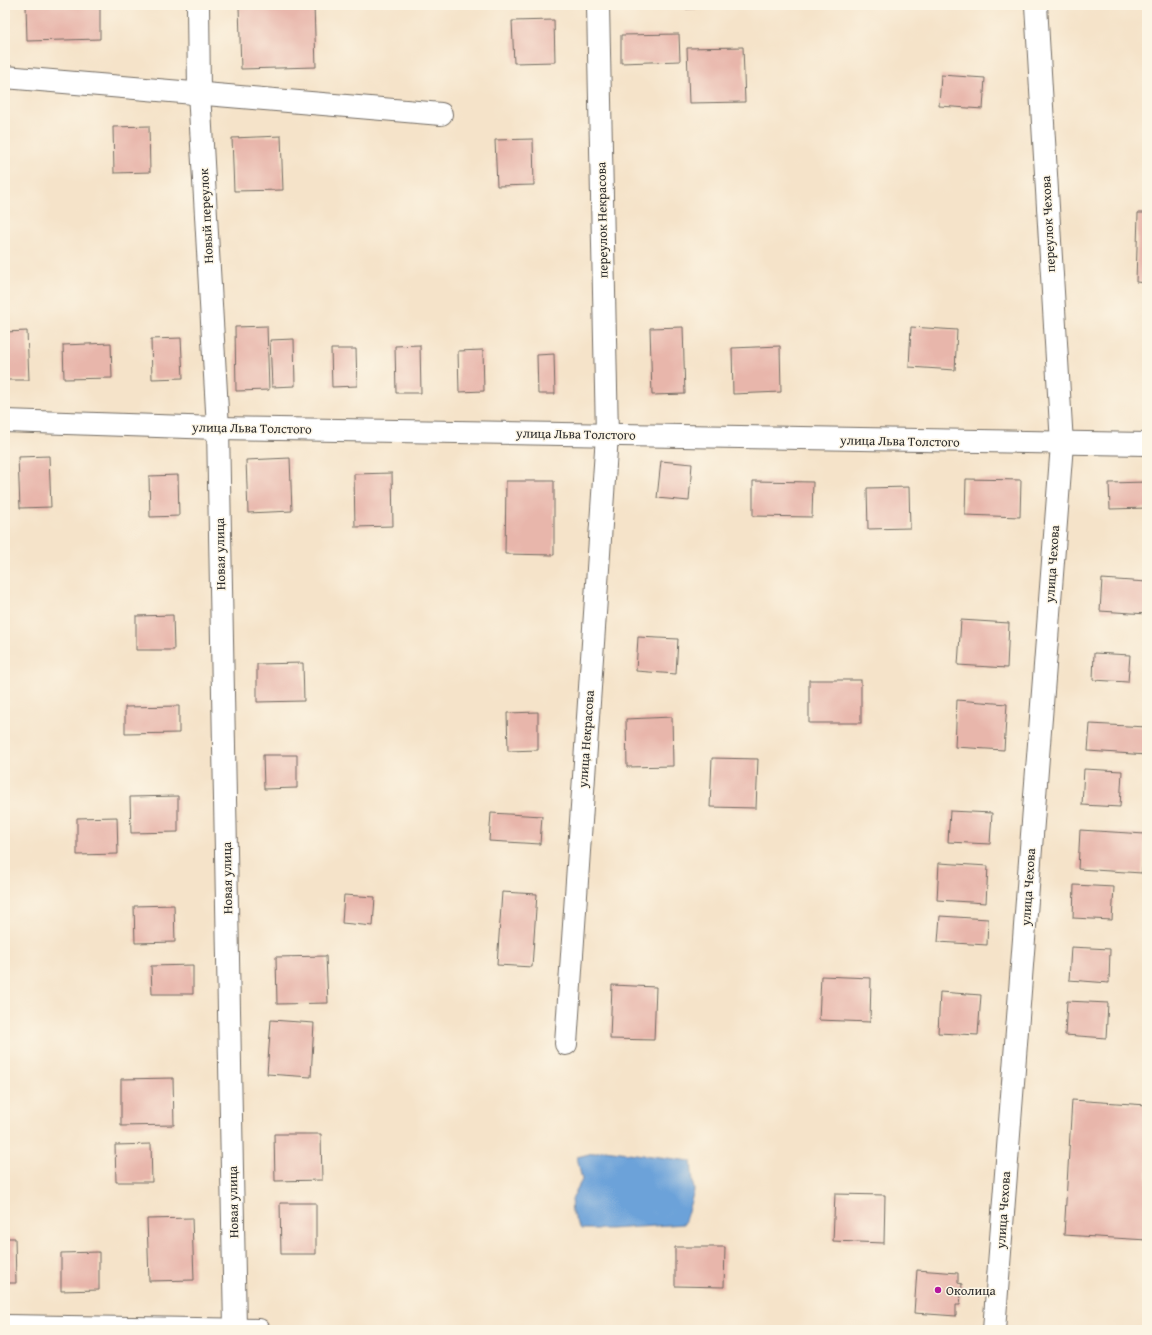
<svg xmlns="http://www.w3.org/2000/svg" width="1152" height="1335" viewBox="0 0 1152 1335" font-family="'Gentium Book Plus',serif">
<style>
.water{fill:#6ca2d9;stroke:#4c6682}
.building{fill:#e8b6ab}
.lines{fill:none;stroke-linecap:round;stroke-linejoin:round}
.street-casing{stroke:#726b62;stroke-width:24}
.street{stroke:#fff;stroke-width:22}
.poi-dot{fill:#b5179e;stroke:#fcf5e5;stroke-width:1.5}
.labels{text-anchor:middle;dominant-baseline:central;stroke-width:3;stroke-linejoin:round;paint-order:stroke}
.street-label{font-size:13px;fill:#2b2b2b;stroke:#fcf5e5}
.poi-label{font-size:13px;fill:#2b2b2b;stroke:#fcf5e5;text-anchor:start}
</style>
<rect width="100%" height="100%" fill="#fcf5e5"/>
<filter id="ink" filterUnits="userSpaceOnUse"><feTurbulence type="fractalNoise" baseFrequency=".025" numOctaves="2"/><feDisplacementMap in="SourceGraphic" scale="8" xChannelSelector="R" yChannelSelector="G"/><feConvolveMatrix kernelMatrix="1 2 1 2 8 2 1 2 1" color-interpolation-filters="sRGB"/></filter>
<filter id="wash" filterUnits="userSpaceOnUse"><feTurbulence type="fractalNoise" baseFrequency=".012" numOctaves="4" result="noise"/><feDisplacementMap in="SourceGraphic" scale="16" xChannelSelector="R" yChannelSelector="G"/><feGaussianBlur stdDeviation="0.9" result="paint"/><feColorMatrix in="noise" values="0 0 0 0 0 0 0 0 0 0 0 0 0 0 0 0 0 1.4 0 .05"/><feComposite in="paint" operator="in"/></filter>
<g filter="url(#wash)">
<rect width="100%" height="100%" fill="#f5e3c9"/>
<path class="water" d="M605,1150L691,1161L694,1191L684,1224L610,1229H581C566,1207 570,1201 582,1180L577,1157Z"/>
<g id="blocks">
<g class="building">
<polygon points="26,5 100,5 100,39 27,41"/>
<polygon points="314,5 316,67 241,69 239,7"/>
<polygon points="686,5 730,5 730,7 686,9"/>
<polygon points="554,20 555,62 514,63 512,21"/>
<polygon points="679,34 680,61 621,63 621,35"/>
<polygon points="743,47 745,102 689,103 687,48"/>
<polygon points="941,75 985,78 983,109 939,106"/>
<polygon points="149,126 150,172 114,173 113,127"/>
<polygon points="281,136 283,190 234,191 232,138"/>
<polygon points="533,139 534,185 497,186 495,140"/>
<polygon points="1138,213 1147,213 1147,283 1136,282"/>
<polygon points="267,326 269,390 236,391 235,327"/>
<polygon points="683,327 685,394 652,395 650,328"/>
<polygon points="911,327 957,330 955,370 909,367"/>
<polygon points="27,331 29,380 5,380 5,332"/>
<polygon points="181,338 183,378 152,379 151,339"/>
<polygon points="294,339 295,386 272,387 270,340"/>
<polygon points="111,343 112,378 64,379 63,345"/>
<polygon points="420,345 421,393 396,393 395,346"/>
<polygon points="780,346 781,392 733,394 732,348"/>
<polygon points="331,349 356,349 357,386 332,387"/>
<polygon points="483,350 484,391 459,392 458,351"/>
<polygon points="554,354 555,394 538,394 537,355"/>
<polygon points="49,456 51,507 20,508 18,457"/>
<polygon points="290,458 292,511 248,513 246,460"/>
<polygon points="661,461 692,464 689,501 657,498"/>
<polygon points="392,473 393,526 355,527 354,474"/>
<polygon points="178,475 179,516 150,517 149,476"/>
<polygon points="966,479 1021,480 1020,517 965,515"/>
<polygon points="506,481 554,481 554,555 505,554"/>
<polygon points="753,481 813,482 812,517 753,516"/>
<polygon points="1147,482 1147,508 1110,509 1109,483"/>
<polygon points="909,487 910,528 868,529 867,488"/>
<polygon points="1102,579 1147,582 1147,614 1100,611"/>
<polygon points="173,615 174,650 136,650 136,616"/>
<polygon points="961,620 1009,623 1007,668 958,665"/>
<polygon points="638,637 678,639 676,674 636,671"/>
<polygon points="1094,653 1130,655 1128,682 1093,680"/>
<polygon points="303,663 304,701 257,702 257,664"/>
<rect x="809" y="680" width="52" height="43"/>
<polygon points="957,700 1007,704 1004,750 955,747"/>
<polygon points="179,706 179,733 125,734 125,707"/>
<polygon points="538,712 538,750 508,751 507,713"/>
<polygon points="672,717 673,766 627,767 626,719"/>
<polygon points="1090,724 1147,727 1147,755 1088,751"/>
<polygon points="263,755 297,755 297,788 264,789"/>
<polygon points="712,758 758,759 756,808 710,807"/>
<polygon points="1084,769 1122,771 1120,807 1082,805"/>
<polygon points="178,796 178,832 131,833 130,797"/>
<polygon points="950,811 992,813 990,844 948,842"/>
<polygon points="491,813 542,816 540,844 489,841"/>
<polygon points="117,817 118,854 77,855 77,818"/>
<polygon points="1080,830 1145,834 1142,873 1078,869"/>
<polygon points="939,863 988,866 986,903 937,900"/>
<polygon points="1074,885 1114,887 1112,920 1073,918"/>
<polygon points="502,892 537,894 532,967 497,965"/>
<polygon points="344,895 375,897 373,926 342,923"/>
<polygon points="174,905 175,942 135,943 134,906"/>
<polygon points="940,916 988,919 987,945 938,942"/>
<polygon points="1071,947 1110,949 1109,983 1069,980"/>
<polygon points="326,956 328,1003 277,1004 276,957"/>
<polygon points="193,965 193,994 152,994 151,966"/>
<polygon points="821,976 871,978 870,1022 819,1020"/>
<polygon points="612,985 656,987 654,1040 610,1039"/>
<polygon points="940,992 981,995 978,1035 938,1033"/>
<polygon points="1067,1001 1108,1003 1106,1038 1065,1035"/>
<polygon points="271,1020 314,1023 311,1077 267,1074"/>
<polygon points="173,1078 174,1125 121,1126 121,1079"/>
<polygon points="1072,1100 1147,1105 1147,1240 1064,1235"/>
<polygon points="274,1134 321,1134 322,1180 275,1181"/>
<polygon points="151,1144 152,1182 116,1182 115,1145"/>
<polygon points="835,1194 885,1195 884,1243 833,1241"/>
<polygon points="280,1203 316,1203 316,1254 281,1254"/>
<polygon points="192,1218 194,1280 149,1281 147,1219"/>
<polygon points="5,1238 15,1238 16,1283 5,1283"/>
<polygon points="675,1247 725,1247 724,1287 675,1286"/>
<polygon points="99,1252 99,1290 61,1291 61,1253"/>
<polygon points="917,1270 958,1273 958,1283 962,1284 960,1305 956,1305 956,1316 914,1313"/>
</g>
</g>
</g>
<g filter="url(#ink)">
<use href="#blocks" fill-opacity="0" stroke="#726b62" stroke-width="1"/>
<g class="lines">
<defs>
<g id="street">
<polyline points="198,5 199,92 218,428 235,1329"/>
<polyline points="5,77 441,114"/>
<polyline points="5,421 218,428 1147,444"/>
<polyline points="566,1044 607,435 598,5"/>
<polyline points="5,1326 259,1330"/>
<polyline points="994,1330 1062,444 1036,5"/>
</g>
</defs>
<use href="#street" class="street-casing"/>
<use href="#street" class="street"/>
</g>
</g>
<circle class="poi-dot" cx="938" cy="1290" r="4"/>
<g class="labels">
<g class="street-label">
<text transform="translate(206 216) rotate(-93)">Новый переулок</text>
<text transform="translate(602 220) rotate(-91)">переулок Некрасова</text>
<text transform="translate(1048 224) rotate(-93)">переулок Чехова</text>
<text transform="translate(252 428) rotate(1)">улица Льва Толстого</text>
<text transform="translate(576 434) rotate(1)">улица Льва Толстого</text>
<text transform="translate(900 441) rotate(1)">улица Льва Толстого</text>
<text transform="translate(220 554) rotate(-91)">Новая улица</text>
<text transform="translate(1052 564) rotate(-86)">улица Чехова</text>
<text transform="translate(586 739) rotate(-86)">улица Некрасова</text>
<text transform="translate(227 878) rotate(-91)">Новая улица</text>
<text transform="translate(1028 887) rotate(-86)">улица Чехова</text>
<text transform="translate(233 1202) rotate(-91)">Новая улица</text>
<text transform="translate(1003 1210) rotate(-86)">улица Чехова</text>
</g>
<g class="poi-label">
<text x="946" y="1290">Околица</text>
</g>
</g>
<rect width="1152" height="1335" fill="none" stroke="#fcf5e5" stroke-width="20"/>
</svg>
